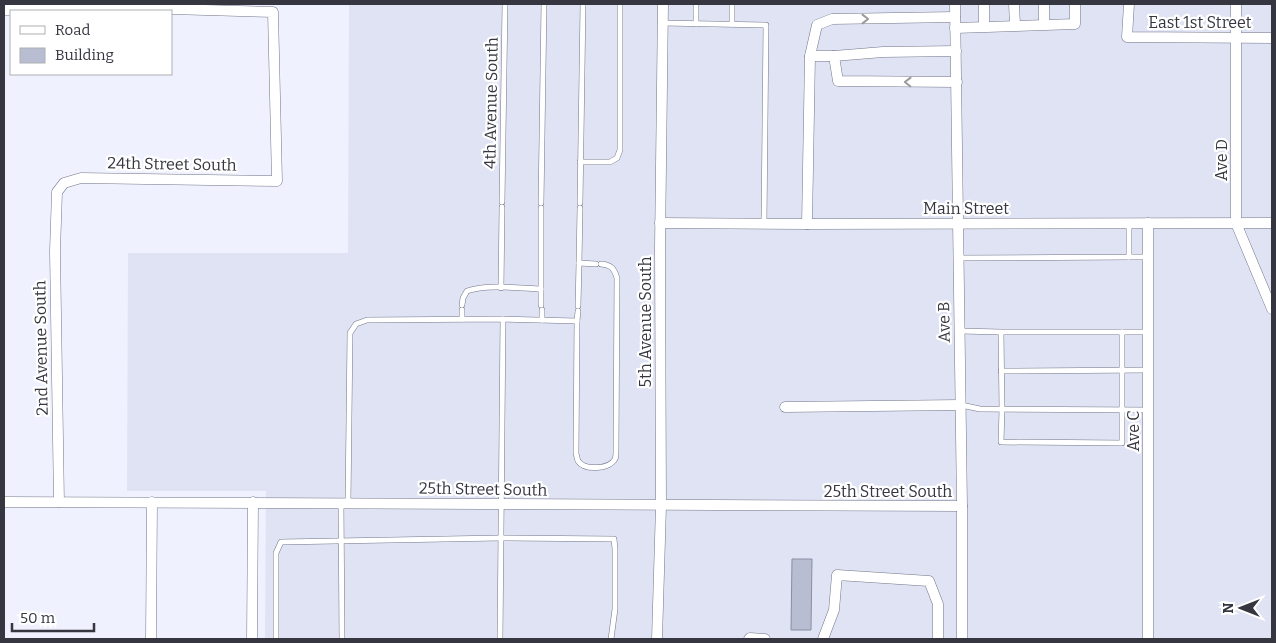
<svg xmlns="http://www.w3.org/2000/svg" width="1276" height="643" viewBox="0 0 1276 643" font-family="Bitter,serif">
<style>
.built{fill:#dfe3f3}
.building{fill:#b9bdd2;stroke:#8b8ea3}
.lines{fill:none;stroke-linecap:round;stroke-linejoin:round}
.service-casing{stroke:#727689;stroke-width:6}
.minor-casing{stroke:#727689;stroke-width:11}
.service{stroke:#fff;stroke-width:5}
.minor{stroke:#fff;stroke-width:10}
.oneway{stroke:#9a9a9f}
.labels{text-anchor:middle;dominant-baseline:central;stroke-width:4.5;stroke-linejoin:round;paint-order:stroke}
.street-label{font-size:16px;fill:#35363f;stroke:#fff}
</style>
<rect width="100%" height="100%" fill="#eff1fe"/>
<polygon class="built" points="349,4 1272,4 1272,639 265,639 266,491 127,491 128,253 348,253"/>
<polygon class="building" points="792,559 812,559 811,630 791,630"/>
<g class="lines">
<defs>
<g id="service">
<polyline points="663,23 766,25 764,223"/>
<polyline points="696,24 696,4"/>
<polyline points="732,24 732,4"/>
<polyline points="580,162 610,162 617,158 620,150 620,4"/>
<polyline points="502,202 505,4"/>
<polyline points="541,203 544,4"/>
<polyline points="580,203 583,4"/>
<polyline points="1129,257 1148,257"/>
<polyline points="959,258 1129,257 1129,223"/>
<polyline points="579,263 580,208"/>
<polyline points="501,288 502,207"/>
<polyline points="541,289 541,208"/>
<path d="M462,305L463,298L467,291C487,284 519,288 541,289V305"/>
<polyline points="578,306 579,263 596,264"/>
<polyline points="542,310 542,320"/>
<polyline points="462,319 462,310"/>
<polyline points="577,321 578,311"/>
<polyline points="960,331 1001,332 1002,409 1001,442 1122,443 1122,332 1001,332"/>
<polyline points="1122,332 1148,332"/>
<polyline points="1001,371 1148,370"/>
<polyline points="961,405 980,409 1148,410"/>
<polyline points="341,503 342,639"/>
<path d="M348,503L350,333L356,324L367,320L503,319L577,321L576,453C576,454 578,461 578,461C585,471 610,469 615,459C616,457 616,454 616,451L617,278C614,268 611,265 601,264"/>
<polyline points="276,639 276,553 281,542 500,538 614,539 615,549 615,609 611,639"/>
<polyline points="500,639 503,319"/>
</g>
<g id="minor">
<polyline points="955,4 962,506 962,639"/>
<polyline points="984,4 984,26"/>
<polyline points="1014,4 1015,25"/>
<polyline points="1044,4 1044,24"/>
<polyline points="1129,4 1127,37 1272,38"/>
<polyline points="1236,4 1236,223 1272,309"/>
<polyline points="4,10 137,8 273,12 277,181 81,178 64,183 57,192 55,251 59,502"/>
<polyline points="955,28 1075,24 1075,4"/>
<polyline points="810,56 817,25 832,19 955,17"/>
<polyline points="834,56 838,81 957,82"/>
<polyline points="660,223 807,224 1272,223"/>
<polyline points="807,224 810,56 834,56 883,52 956,51"/>
<polyline points="785,407 960,405"/>
<path d="M4,502C323,502 643,506 962,506"/>
<polyline points="151,639 152,502"/>
<polyline points="252,639 253,502"/>
<polyline points="657,639 661,506 660,246 663,4"/>
<polyline points="749,639 750,638 765,639"/>
<polyline points="823,639 834,610 837,575 929,581 938,604 938,639"/>
<polyline points="1148,639 1148,223"/>
</g>
</defs>
<use href="#service" class="service-casing"/>
<use href="#minor" class="minor-casing"/>
<use href="#service" class="service"/>
<use href="#minor" class="minor"/>
</g>
<defs><path id="oneway-chevron" d="M-2-3.5L2.5 0L-2 3.5" fill="none" stroke-width="1.6" stroke-linecap="round" stroke-linejoin="round" transform="scale(1.25)"/></defs>
<g class="oneway">
<use href="#oneway-chevron" transform="translate(865 19)"/>
<use href="#oneway-chevron" transform="translate(908 82) rotate(-179)"/>
</g>
<g class="labels">
<g class="street-label">
<text x="1200" y="22">East 1st Street</text>
<text transform="translate(491 103) rotate(-89)">4th Avenue South</text>
<text transform="translate(1221 160) rotate(-90)">Ave D</text>
<text transform="translate(172 164) rotate(1)">24th Street South</text>
<text x="966" y="208">Main Street</text>
<text transform="translate(645 322) rotate(-90)">5th Avenue South</text>
<text transform="translate(944 322) rotate(-91)">Ave B</text>
<text transform="translate(41 348) rotate(-91)">2nd Avenue South</text>
<text transform="translate(1133 431) rotate(-90)">Ave C</text>
<text transform="translate(483 489) rotate(1)">25th Street South</text>
<text x="888" y="491">25th Street South</text>
</g>
</g>
<rect width="1276" height="643" fill="none" stroke="#35363f" stroke-width="10"/>
<rect x="10" y="10" width="162" height="65" fill="#ffffff" stroke="#aeafb2"/>
<rect x="20" y="26" width="25" height="8" fill="#ffffff" stroke="#aeafb2"/>
<text x="55" y="35" font-size="15" fill="#35363f">Road</text>
<rect x="20" y="48" width="25" height="15" fill="#b9bdd2" stroke="#aeafb2"/>
<text x="55" y="60" font-size="15" fill="#35363f">Building</text>
<g transform="translate(1241 608) rotate(270)" stroke="#ffffff" stroke-width="4" paint-order="stroke">
<path d="M0-4L9 19L0 12L-9 19Z" fill="#35363f"/>
<text y="-8" font-size="14" font-weight="bold" text-anchor="middle" fill="#35363f">N</text>
</g>
<path d="M12 623v8h82v-8" fill="none" stroke="#35363f" stroke-width="2.5"/>
<text x="20" y="623" font-size="15" fill="#35363f" stroke="#ffffff" stroke-width="4" paint-order="stroke">50 m</text>
</svg>
